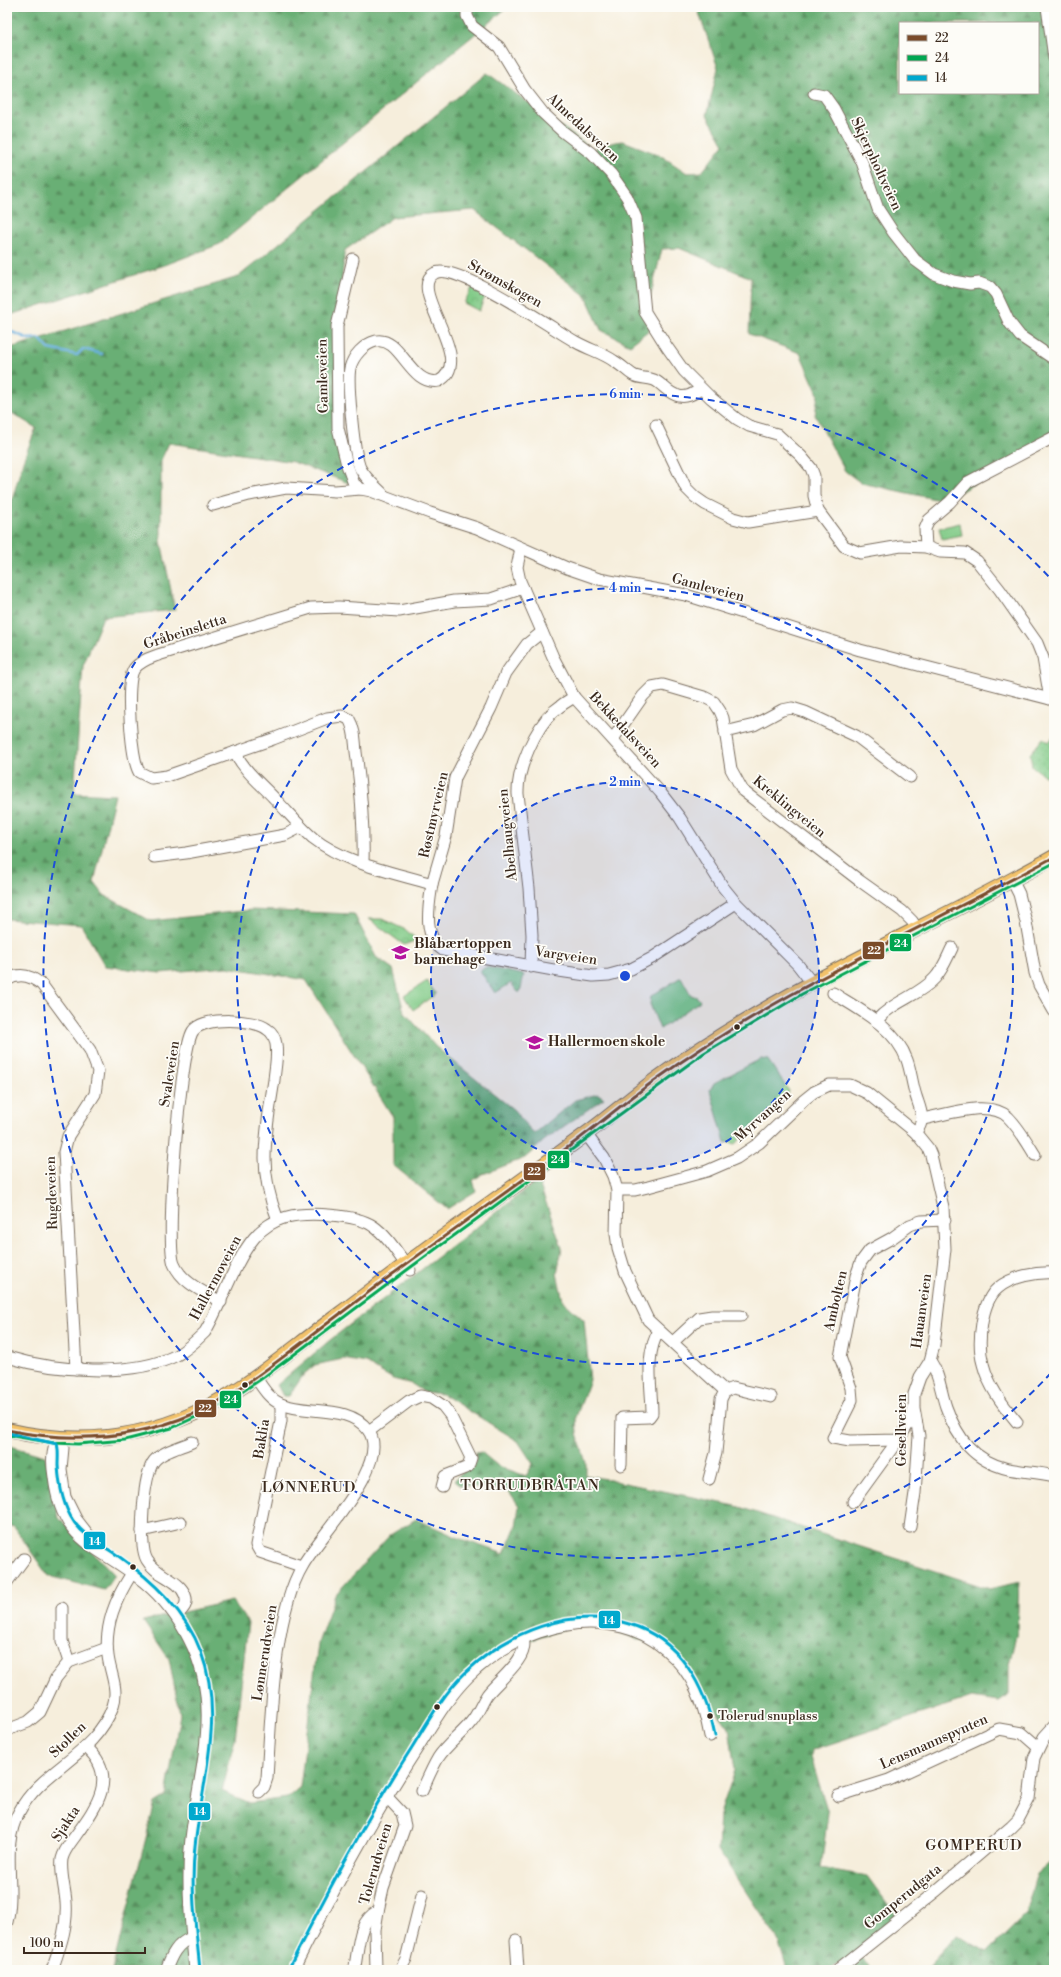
<svg xmlns="http://www.w3.org/2000/svg" width="1061" height="1977" viewBox="0 0 1061 1977" font-family="'Libre Bodoni',serif">
<style>
.grass{fill:url(#grass-dots);stroke:#5e7a53}
.forest{fill:url(#forest-firs);stroke:#526c49;fill-rule:evenodd}
.park{fill:url(#park-crowns);stroke:#5e7a53}
.garden{fill:#82cb88;stroke:#5e7a53}
.lines{fill:none;stroke-linecap:round;stroke-linejoin:round}
.stream{stroke:#6ab1e1;stroke-width:2.5}
.minor-casing{stroke:#7c6f60;stroke-width:13}
.major-casing{stroke:#7c6f60;stroke-width:16}
.minor{stroke:#fff;stroke-width:11}
.major{stroke:#f3c26a;stroke-width:14}
.bus-1-casing{stroke:#fdfcf7;stroke-width:6}
.bus-2-casing{stroke:#fdfcf7;stroke-width:6}
.bus-3-casing{stroke:#fdfcf7;stroke-width:6}
.bus-1{stroke:#7a4b2a;stroke-width:3}
.bus-2{stroke:#00a651;stroke-width:3}
.bus-3{stroke:#00a9ce;stroke-width:3}
.ring{fill:none;stroke:#1d4ed8;stroke-width:2;stroke-dasharray:7 5}
.bus-dot{fill:#3b2a1e;stroke:#fdfcf7;stroke-width:1.5}
.labels{text-anchor:middle;dominant-baseline:central;stroke-width:3.5;stroke-linejoin:round;paint-order:stroke}
.bus-label{font-size:13px;fill:#3b2a1e;stroke:#fdfcf7;text-anchor:start}
.street-label{font-size:14px;fill:#3b2a1e;stroke:#fdfcf7}
.poi-label{font-size:14px;font-weight:bold;fill:#3b2a1e;stroke:#fdfcf7;text-anchor:start}
.neighbourhood-label{font-size:15px;letter-spacing:1px;fill:#3b2a1e;stroke:#fdfcf7}
.centre{fill:#1d4ed8;stroke:#fdfcf7;stroke-width:2}
.ring-label{font-size:12px;text-anchor:middle;font-weight:bold;fill:#1d4ed8;stroke:#fdfcf7;stroke-width:3.5;stroke-linejoin:round;paint-order:stroke}
.line-badge{stroke:#fdfcf7;stroke-width:1.5}
.badge-label{font-size:11px;text-anchor:middle;font-weight:bold;fill:#fff}
</style>
<defs>
<pattern id="grass-dots" width="8" height="8" patternUnits="userSpaceOnUse"><rect width="8" height="8" fill="#82cb88"/><path d="M2 2h.1M6 6h.1" fill="none" stroke="#71ae75" stroke-width="1.8" stroke-linecap="round"/></pattern>
<pattern id="forest-firs" width="22" height="20" patternUnits="userSpaceOnUse"><rect width="22" height="20" fill="#69af74"/><path d="M5 1l3.5 6h-7zM16 11l3.5 6h-7z" fill="#588f5f"/></pattern>
<pattern id="park-crowns" width="20" height="18" patternUnits="userSpaceOnUse"><rect width="20" height="18" fill="#82cb88"/><path d="M2 6a3 3 0 1 1 6 0M12 15a3 3 0 1 1 6 0" fill="none" stroke="#71ae75"/></pattern>
</defs>
<rect width="100%" height="100%" fill="#fdfcf7"/>
<filter id="ink" filterUnits="userSpaceOnUse"><feTurbulence type="fractalNoise" baseFrequency=".025" numOctaves="2"/><feDisplacementMap in="SourceGraphic" scale="8" xChannelSelector="R" yChannelSelector="G"/><feConvolveMatrix kernelMatrix="1 2 1 2 8 2 1 2 1" color-interpolation-filters="sRGB"/></filter>
<filter id="wash" filterUnits="userSpaceOnUse"><feTurbulence type="fractalNoise" baseFrequency=".012" numOctaves="4" result="noise"/><feDisplacementMap in="SourceGraphic" scale="16" xChannelSelector="R" yChannelSelector="G"/><feGaussianBlur stdDeviation="0.9" result="paint"/><feColorMatrix in="noise" values="0 0 0 0 0 0 0 0 0 0 0 0 0 0 0 0 0 1.4 0 .05"/><feComposite in="paint" operator="in"/></filter>
<g filter="url(#wash)">
<rect width="100%" height="100%" fill="#f6eedc"/>
<polygon class="grass" points="1054,735 1054,778 1049,779 1032,766 1030,754 1043,738 1049,742"/>
<g class="forest">
<polygon points="7,7 508,7 220,244 165,265 7,316"/>
<path d="M697,7H1054V438L944,501L861,483L845,471L815,415L818,394L800,353L749,334L751,278L679,248L662,249L646,314L653,327L630,345L601,330L586,296L474,210L393,217L345,250L336,332V425L354,485L293,462L169,443L161,460V541L175,610L103,617L83,666L74,793L115,795L94,882L104,895L151,921L251,910L354,914L376,957L393,969L404,1012L436,1047L514,1110L534,1134L575,1100L598,1094L604,1098L545,1140L525,1158L483,1174L473,1180L476,1191L447,1209L393,1165V1117L306,980L227,967L160,973L105,966L81,925L7,919V518L23,461L36,428L7,410V349L238,277L487,73L596,151L597,145L623,141L660,155L687,173L702,172L724,144L707,115L718,68ZM900,23H1038V93H900Z"/>
<polygon points="538,1180 562,1248 557,1273 563,1301 584,1320 590,1380 576,1417 577,1433 586,1463 586,1475 736,1506 990,1589 1019,1582 1017,1632 1009,1664 1009,1694 998,1701 972,1697 812,1750 811,1757 828,1813 821,1868 867,1876 898,1918 857,1953 874,1970 842,1970 842,1962 827,1970 787,1970 778,1940 718,1850 720,1814 735,1770 729,1728 684,1667 663,1648 589,1622 511,1645 461,1686 348,1860 294,1970 112,1970 155,1803 166,1796 180,1714 169,1659 143,1621 232,1601 248,1623 235,1739 222,1791 250,1803 287,1798 300,1787 318,1643 335,1595 390,1535 416,1519 461,1539 504,1554 516,1526 519,1506 509,1491 459,1485 454,1481 459,1475 475,1463 476,1453 481,1452 498,1466 526,1476 533,1464 518,1441 442,1394 424,1392 412,1384 393,1379 366,1363 343,1359 315,1365 304,1374 289,1396 283,1396 277,1385 330,1340"/>
<polygon points="7,1445 45,1456 59,1518 115,1575 104,1590 48,1576 14,1527 7,1525"/>
<polygon points="1054,1859 1054,1970 925,1970 957,1935 987,1952 1025,1914 1037,1874"/>
</g>
<g class="park">
<polygon points="474,284 487,292 479,311 464,303"/>
<polygon points="369,919 382,919 406,930 417,940 404,945"/>
<polygon points="486,967 524,975 520,992 518,992 511,983 495,993 480,971"/>
</g>
<g class="garden">
<polygon points="960,523 962,535 942,539 939,528"/>
<polygon points="681,977 691,995 697,997 700,1001 660,1029 650,1004 651,996"/>
<polygon points="427,981 436,994 413,1010 404,996"/>
<polygon points="761,1059 768,1060 789,1091 787,1096 735,1144 725,1142 710,1090 714,1083"/>
</g>
<g class="lines">
<polyline class="stream" points="7,330 29,339 39,338 49,349 77,355 83,349 102,354"/>
</g>
</g>
<g filter="url(#ink)">
<g class="lines">
<defs>
<g id="minor">
<polyline points="467,7 467,16 472,26 499,47 525,90 543,113 562,131 591,153 611,174 627,197 636,218 645,312 667,347 684,371 711,398 737,419 749,426 777,434 801,456 811,468 814,476 814,496 818,511 844,546 860,553 901,546 926,547 940,552 965,553 977,561 1000,590 1037,643 1043,658 1050,699"/>
<polyline points="1047,7 1054,58"/>
<polyline points="814,93 824,95 834,109 862,162 878,209 893,232 915,260 934,274 953,281 970,284 979,283 990,287 996,294 1009,322 1020,336 1054,359"/>
<polyline points="353,259 337,326 338,428 347,465 354,484 361,489 371,491 430,513 477,528 567,568 599,579 686,595 860,650 1054,700"/>
<polyline points="656,425 686,488 695,497 705,504 733,518 748,522 818,511"/>
<path d="M382,493C374,485 365,478 360,468C354,454 347,383 350,368C353,356 364,344 376,341C401,336 410,387 439,381C478,360 404,288 435,273C456,262 553,329 576,342C588,349 603,353 614,361C621,365 627,371 633,375C640,379 647,377 654,380C663,384 668,394 679,396C688,398 694,393 701,389"/>
<polyline points="213,505 249,495 286,488 335,491 361,489"/>
<polyline points="926,547 925,529 929,520 950,502 968,482 1054,437"/>
<polyline points="521,548 517,567 520,581 553,657 574,697 660,792 680,818 723,887 736,903 798,965 812,983"/>
<polyline points="725,732 754,725 782,710 792,708 805,712 856,736 910,777"/>
<polyline points="613,739 643,696 652,687 663,685 704,697 714,702 720,711 723,718 731,769 743,791 860,881 902,911 912,921 917,929"/>
<path d="M235,752C245,772 260,783 274,798C287,811 299,826 313,838C346,864 392,872 432,884L446,836L455,778L491,708L506,673L527,644L542,632"/>
<polyline points="154,857 186,853 285,835 301,827"/>
<path d="M363,863C364,826 361,789 356,752C355,741 355,729 349,719L342,716L327,718L273,739L167,776L151,778L139,772C131,758 125,682 134,669C140,661 150,658 158,655L311,608L339,607L399,611L454,601L491,599L523,588"/>
<polyline points="1012,880 1019,894 1026,922 1035,973 1039,985 1054,1011"/>
<path d="M432,884C429,905 422,937 443,950L559,971L593,976L609,975L631,969L652,958L736,903"/>
<path d="M531,967L532,935L529,888L518,794C517,769 535,728 554,711C560,706 567,701 574,697"/>
<path d="M7,980C20,972 32,976 42,985L90,1050L98,1071L95,1094L68,1136L64,1152L76,1369"/>
<path d="M833,993C860,1010 896,1028 907,1060C911,1071 912,1084 916,1096C920,1109 927,1121 915,1132"/>
<path d="M876,1021C893,1001 919,996 935,978C943,969 947,958 952,948"/>
<path d="M922,1119C946,1115 989,1099 1008,1117C1019,1128 1027,1142 1035,1155"/>
<polyline points="586,1134 604,1158 613,1176 617,1190 616,1234 618,1248 625,1271 648,1320 725,1391"/>
<polyline points="617,1190 635,1190 648,1187 707,1171 737,1158 759,1143 804,1100 814,1092 829,1085 850,1085 867,1093 915,1132 928,1148 931,1155 943,1207 945,1249 934,1345 930,1361 920,1377 914,1394 914,1408 919,1436 915,1493 910,1527"/>
<path d="M221,1302C204,1292 182,1283 174,1264C165,1242 180,1050 193,1031C204,1016 254,1019 267,1029C272,1032 275,1038 276,1044C278,1056 275,1068 274,1080C270,1106 265,1132 265,1158C265,1179 270,1200 278,1220"/>
<polyline points="673,1342 699,1318 712,1316 741,1316"/>
<path d="M7,1357C54,1371 132,1378 177,1355C188,1349 196,1341 205,1332C222,1303 234,1262 254,1238C262,1228 275,1220 287,1217C307,1212 356,1214 373,1226C388,1236 399,1256 410,1270"/>
<path d="M930,1361C939,1372 941,1393 946,1407C957,1438 974,1461 1008,1469C1024,1472 1039,1472 1054,1476"/>
<path d="M256,1378C263,1388 269,1399 281,1404C307,1415 349,1404 368,1430C393,1463 319,1536 303,1565C273,1615 271,1719 267,1778L264,1787L259,1792"/>
<polyline points="281,1404 281,1421 256,1545 260,1552 301,1566"/>
<polyline points="913,1411 911,1420 898,1440 850,1441 833,1438 852,1400 851,1388 840,1357 856,1276 861,1262 870,1250 892,1238 910,1225 921,1221 945,1220"/>
<path d="M1017,1422C1002,1404 989,1387 983,1364C977,1344 981,1302 998,1288C1012,1276 1037,1272 1054,1273"/>
<polyline points="369,1431 409,1401 420,1396 431,1398 443,1406 450,1415 471,1458 468,1467 445,1476 442,1487"/>
<path d="M621,1465L622,1418L649,1417L652,1413C652,1388 644,1354 659,1331"/>
<polyline points="709,1479 716,1453 721,1399 725,1391 733,1388 771,1397"/>
<polyline points="853,1502 898,1440"/>
<polyline points="142,1531 181,1522"/>
<path d="M101,1551L76,1519L65,1497L61,1469L63,1448L58,1439C51,1451 52,1464 54,1477C62,1545 99,1545 144,1582C163,1598 178,1617 189,1639C226,1710 196,1775 190,1849C187,1890 191,1930 195,1970"/>
<polyline points="7,1582 24,1559"/>
<polyline points="62,1608 62,1641 69,1662"/>
<path d="M176,1616C182,1610 189,1605 185,1595C179,1579 156,1576 147,1560C138,1546 143,1474 154,1461C161,1452 181,1447 192,1442"/>
<polyline points="7,1730 28,1722 40,1712 56,1678 69,1662 107,1648"/>
<path d="M422,1791C427,1780 432,1768 438,1758C447,1744 461,1735 471,1722C478,1714 481,1704 487,1695C497,1681 530,1658 523,1639"/>
<polyline points="838,1796 889,1780 999,1729 1022,1733 1038,1747"/>
<path d="M7,1922C16,1886 0,1846 19,1812C41,1769 95,1756 113,1706C119,1689 110,1673 108,1656C104,1625 116,1598 132,1573"/>
<polyline points="516,1940 518,1970"/>
<path d="M52,1970C60,1947 68,1926 66,1902C65,1888 60,1873 62,1859C64,1850 71,1842 76,1835C97,1806 119,1776 86,1747"/>
<path d="M166,1970C171,1956 177,1943 191,1938"/>
<path d="M293,1970C331,1894 370,1821 416,1750C432,1725 447,1698 468,1677C507,1638 567,1613 622,1627C653,1634 683,1660 696,1689C703,1704 707,1720 710,1736"/>
<path d="M353,1970L355,1966C359,1945 358,1921 378,1911"/>
<polyline points="376,1970 375,1930 378,1911 383,1888 405,1826 402,1813 386,1796"/>
<polyline points="400,1970 406,1959 422,1895"/>
<polyline points="837,1970 935,1892 1011,1827 1018,1820 1029,1799 1034,1758 1044,1737 1054,1726"/>
</g>
<path id="major" d="M7,1430C71,1445 132,1441 193,1414C232,1397 266,1370 300,1344C326,1324 352,1305 378,1285C447,1233 517,1185 586,1134C609,1117 631,1098 654,1081C777,990 921,932 1054,857"/>
</defs>
<use href="#minor" class="minor-casing"/>
<use href="#major" class="major-casing"/>
<use href="#minor" class="minor"/>
<use href="#major" class="major"/>
<defs>
<path id="bus-1" d="M7,1430C71,1443 132,1440 193,1414C230,1398 263,1372 295,1348C323,1327 350,1306 378,1285C442,1237 507,1192 571,1145C599,1124 626,1101 654,1081C778,991 920,930 1054,857"/>
<polyline id="bus-2" points="7,1435 54,1443 78,1444 125,1440 172,1428 224,1404 264,1377 407,1270 704,1053 802,994 1054,863"/>
<g id="bus-3">
<path d="M8,1433L57,1444C59,1450 58,1458 58,1465C59,1484 63,1506 74,1522C86,1538 101,1544 117,1555C152,1580 186,1611 201,1652C225,1716 202,1781 195,1846C190,1887 196,1929 200,1970"/>
<path d="M289,1968C326,1894 364,1822 409,1752C426,1725 442,1695 465,1673C508,1632 570,1606 629,1624C680,1639 705,1686 715,1735"/>
</g>
</defs>
<use href="#bus-1" class="bus-1-casing"/>
<use href="#bus-2" class="bus-2-casing"/>
<use href="#bus-3" class="bus-3-casing"/>
<use href="#bus-1" class="bus-1"/>
<use href="#bus-2" class="bus-2"/>
<use href="#bus-3" class="bus-3"/>
</g>
</g>
<circle cx="625" cy="976" r="194" fill="#1d4ed8" fill-opacity=".12"/>
<g class="ring">
<circle cx="625" cy="976" r="194"/>
<circle cx="625" cy="976" r="388"/>
<path d="M1051 1373A582 582 0 1 1 1051 579"/>
</g>
<defs>
<symbol id="school-bare" viewBox="-9 -9 18 18"><path d="M0-5L7-2L0 1L-7-2ZM-4 1L0 2.5L4 1V4Q0 6-4 4Z" fill="#b5179e" stroke="#fdfcf7" stroke-width="2.5" paint-order="stroke"/></symbol>
</defs>
<g fill-rule="evenodd">
<use href="#school-bare" x="388" y="940" width="25" height="25"/>
<use href="#school-bare" x="522" y="1030" width="25" height="25"/>
</g>
<g class="bus-dot">
<circle cx="737" cy="1027" r="3.5"/>
<circle cx="245" cy="1385" r="3.5"/>
<circle cx="133" cy="1567" r="3.5"/>
<circle cx="437" cy="1707" r="3.5"/>
<circle cx="710" cy="1716" r="3.5"/>
</g>
<g class="labels">
<g class="bus-label">
<text x="718" y="1716">Tolerud snuplass</text>
</g>
<g class="street-label">
<text transform="translate(583 128) rotate(43)">Almedalsveien</text>
<text transform="translate(876 164) rotate(65)">Skjerpholtveien</text>
<text transform="translate(505 284) rotate(29)">Strømskogen</text>
<text transform="translate(323 376) rotate(-91)">Gamleveien</text>
<text transform="translate(708 588) rotate(15)">Gamleveien</text>
<text transform="translate(185 632) rotate(-18)">Gråbeinsletta</text>
<text transform="translate(625 730) rotate(47)">Bekkedalsveien</text>
<text transform="translate(789 807) rotate(39)">Kreklingveien</text>
<text transform="translate(434 815) rotate(-77)">Røstmyrveien</text>
<text transform="translate(508 835) rotate(-96)">Abelhaugveien</text>
<text transform="translate(566 956) rotate(8)">Vargveien</text>
<text transform="translate(170 1074) rotate(-81)">Svaleveien</text>
<text transform="translate(763 1116) rotate(-42)">Myrvangen</text>
<text transform="translate(52 1193) rotate(-92)">Rugdeveien</text>
<text transform="translate(216 1278) rotate(-62)">Hallermoveien</text>
<text transform="translate(836 1301) rotate(-77)">Ambolten</text>
<text transform="translate(922 1311) rotate(-82)">Hauanveien</text>
<text transform="translate(902 1430) rotate(-90)">Gesellveien</text>
<text transform="translate(262 1439) rotate(-81)">Baklia</text>
<text transform="translate(265 1653) rotate(-81)">Lønnerudveien</text>
<text transform="translate(68 1740) rotate(-44)">Stollen</text>
<text transform="translate(934 1742) rotate(-24)">Lensmannspynten</text>
<text transform="translate(66 1824) rotate(-57)">Sjakta</text>
<text transform="translate(376 1864) rotate(-74)">Tolerudveien</text>
<text transform="translate(903 1897) rotate(-39)">Gomperudgata</text>
</g>
<g class="poi-label">
<text x="414" y="944">Blåbærtoppen<tspan x="414" dy="16">barnehage</tspan></text>
<text x="548" y="1042">Hallermoen skole</text>
</g>
<g class="neighbourhood-label">
<text x="530" y="1485">TORRUDBRÅTAN</text>
<text x="309" y="1487">LØNNERUD</text>
<text x="974" y="1845">GOMPERUD</text>
</g>
</g>
<circle cx="625" cy="976" r="6" class="centre"/>
<g class="ring-label">
<text x="625" y="398">6 min</text>
<text x="625" y="592">4 min</text>
<text x="625" y="786">2 min</text>
</g>
<g class="line-badge">
<rect x="889" y="933" width="23" height="19" rx="4" fill="#00a651"/>
<rect x="862" y="941" width="23" height="19" rx="4" fill="#7a4b2a"/>
<rect x="547" y="1150" width="23" height="19" rx="4" fill="#00a651"/>
<rect x="523" y="1162" width="23" height="19" rx="4" fill="#7a4b2a"/>
<rect x="219" y="1390" width="23" height="19" rx="4" fill="#00a651"/>
<rect x="194" y="1399" width="23" height="19" rx="4" fill="#7a4b2a"/>
<rect x="83" y="1531" width="23" height="19" rx="4" fill="#00a9ce"/>
<rect x="598" y="1610" width="23" height="19" rx="4" fill="#00a9ce"/>
<rect x="188" y="1802" width="23" height="19" rx="4" fill="#00a9ce"/>
</g>
<g class="badge-label">
<text x="901" y="947">24</text>
<text x="874" y="954">22</text>
<text x="558" y="1163">24</text>
<text x="534" y="1175">22</text>
<text x="231" y="1403">24</text>
<text x="205" y="1412">22</text>
<text x="95" y="1545">14</text>
<text x="609" y="1624">14</text>
<text x="200" y="1815">14</text>
</g>
<rect width="1061" height="1977" fill="none" stroke="#fdfcf7" stroke-width="24"/>
<rect x="899" y="22" width="140" height="72" fill="#fdfcf7" stroke="#afa8a0"/>
<rect x="907" y="35" width="20" height="6" fill="#7a4b2a" stroke="#afa8a0"/>
<text x="935" y="42" font-size="12" fill="#3b2a1e">22</text>
<rect x="907" y="55" width="20" height="6" fill="#00a651" stroke="#afa8a0"/>
<text x="935" y="62" font-size="12" fill="#3b2a1e">24</text>
<rect x="907" y="75" width="20" height="6" fill="#00a9ce" stroke="#afa8a0"/>
<text x="935" y="82" font-size="12" fill="#3b2a1e">14</text>
<path d="M24 1947v6h121v-6" fill="none" stroke="#3b2a1e" stroke-width="2"/>
<text x="30" y="1947" font-size="12" fill="#3b2a1e" stroke="#fdfcf7" stroke-width="3" paint-order="stroke">100 m</text>
</svg>
